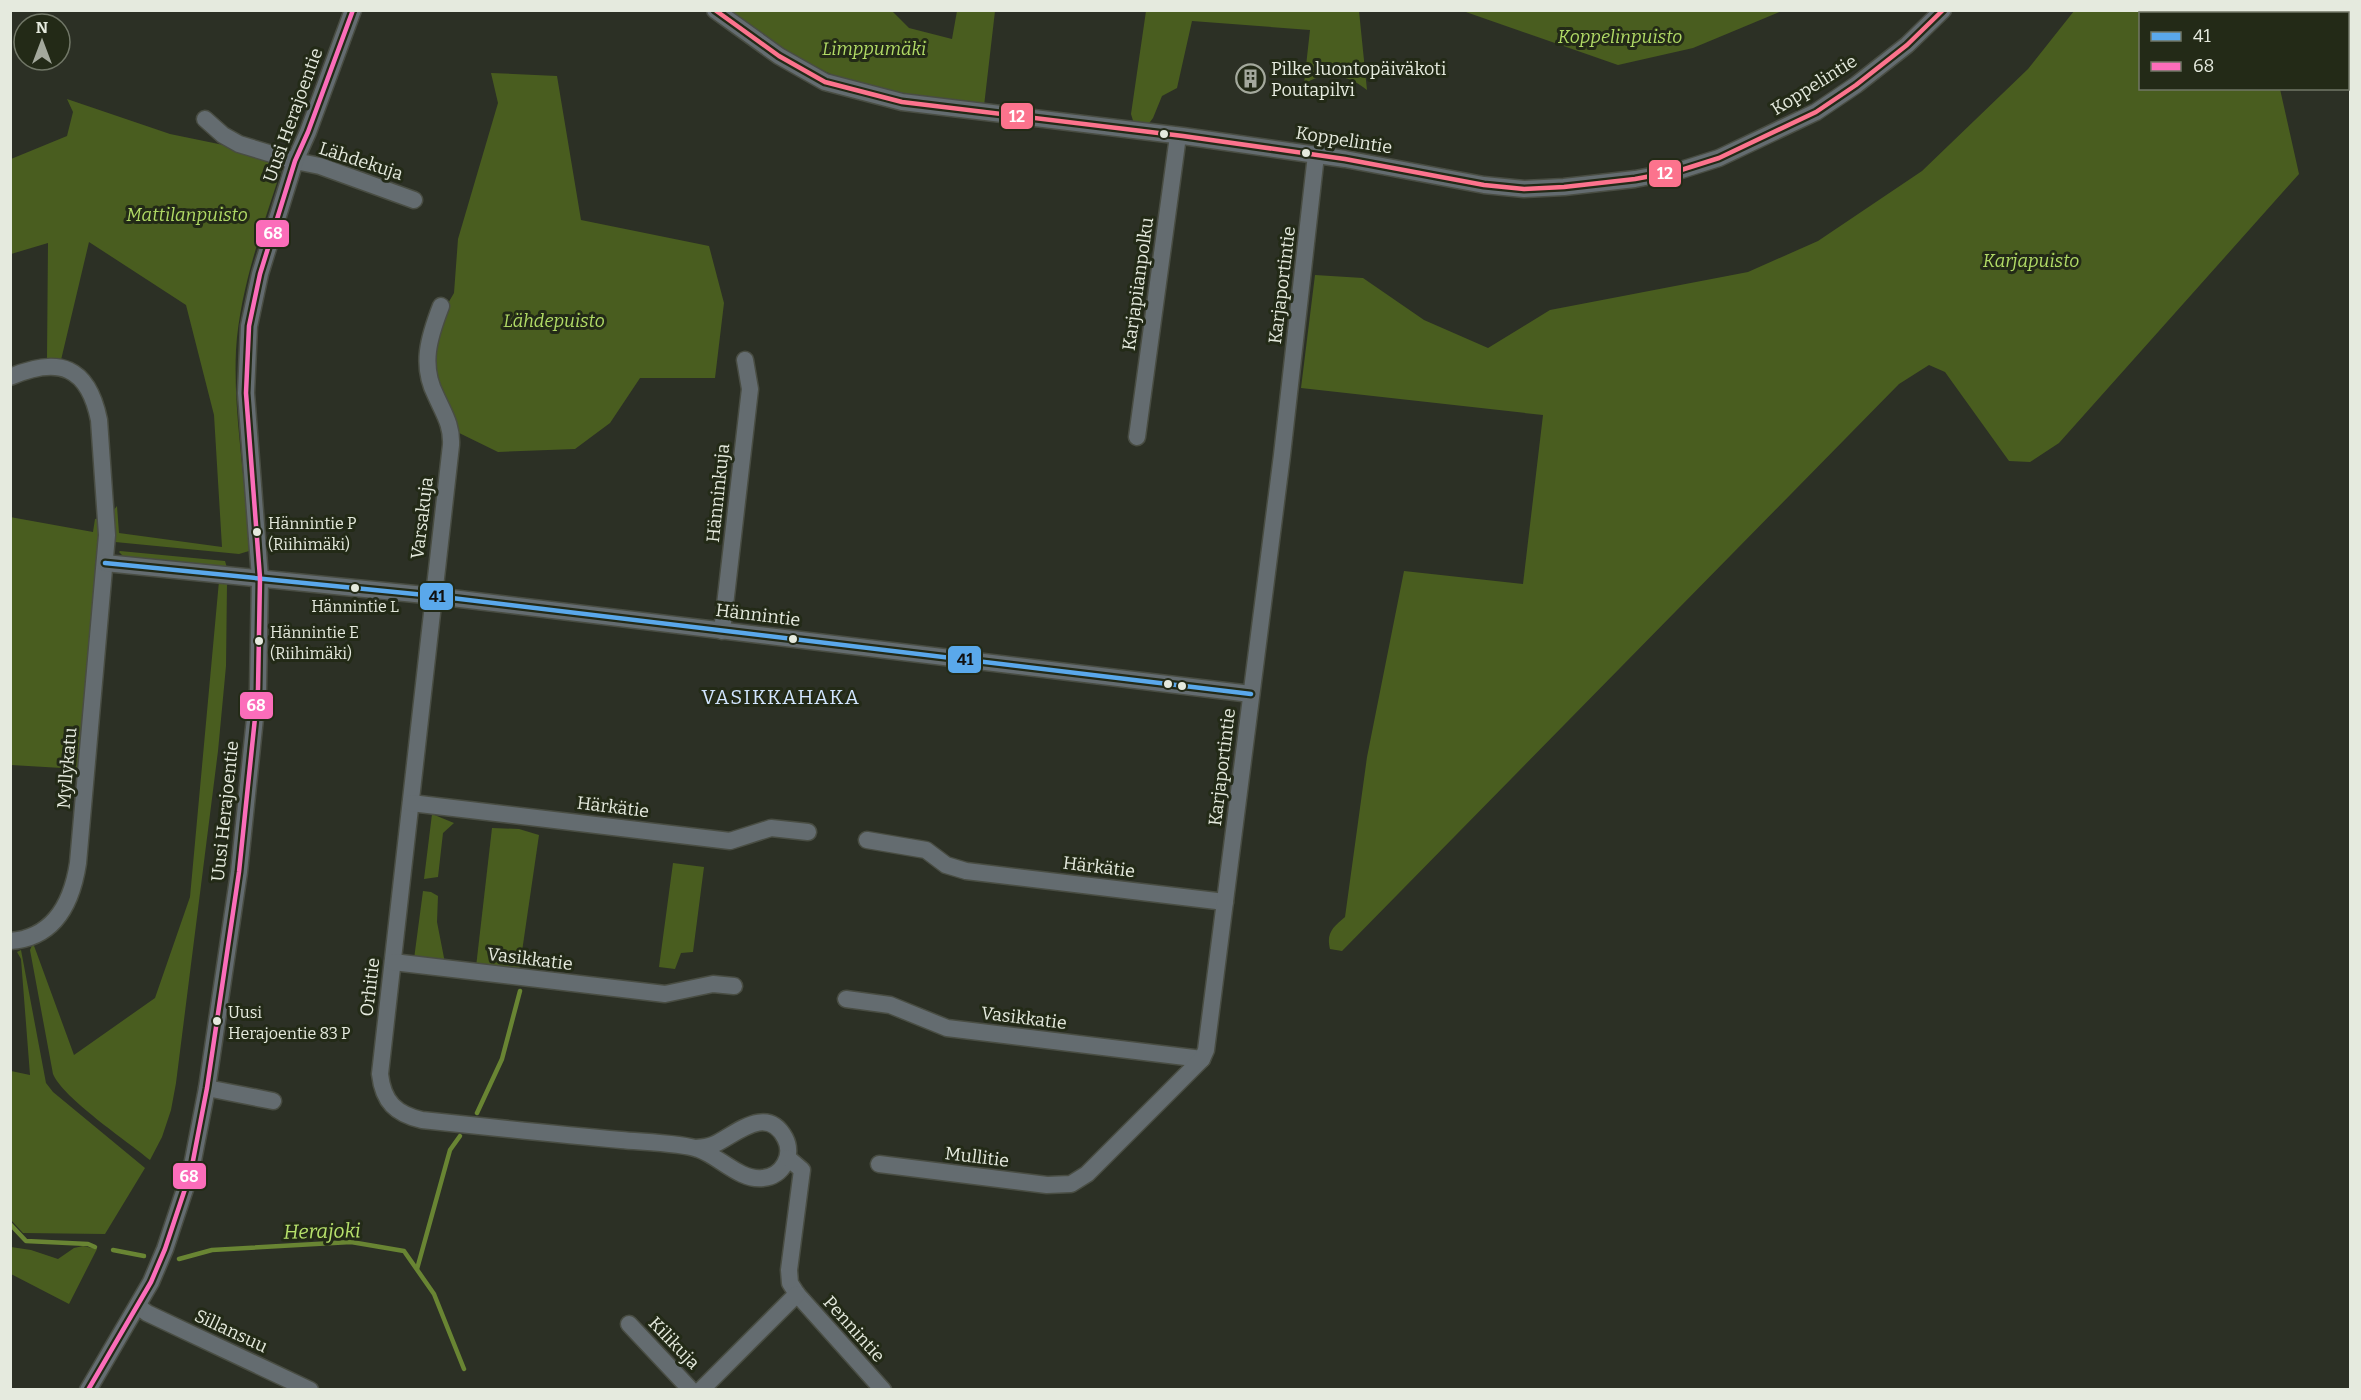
<svg xmlns="http://www.w3.org/2000/svg" width="2361" height="1400" viewBox="0 0 2361 1400" font-family="Bitter,serif">
<style>
.green{fill:#495d1f}
.lines{fill:none;stroke-linecap:round;stroke-linejoin:round}
.stream{stroke:#698533;stroke-width:4.5}
.minor-casing{stroke:#494d43;stroke-width:19}
.minor{stroke:#646c70;stroke-width:16}
.bus-1-casing{stroke:#232a17;stroke-width:9}
.bus-2-casing{stroke:#232a17;stroke-width:9}
.bus-3-casing{stroke:#232a17;stroke-width:9}
.bus-1{stroke:#5aa8eb;stroke-width:4.5}
.bus-2{stroke:#fb6dba;stroke-width:4.5}
.bus-3{stroke:#fc738d;stroke-width:4.5}
.bus-dot{fill:#e5eade;stroke:#232a17;stroke-width:2}
.labels{text-anchor:middle;dominant-baseline:central;stroke-width:6;stroke-linejoin:round;paint-order:stroke}
.bus-label{font-size:16px;fill:#e5eade;stroke:#232a17;text-anchor:start}
.park-label{font-size:18px;font-style:italic;fill:#b1db66;stroke:#232a17}
.poi-label{font-size:18px;fill:#e5eade;stroke:#232a17;text-anchor:start}
.street-label{font-size:18px;fill:#e5eade;stroke:#232a17}
.neighbourhood-label{font-size:20px;letter-spacing:1.5px;fill:#d2e6ff;stroke:#232a17}
.water-label{font-size:20px;font-style:italic;fill:#b7e16c;stroke:#232a17}
.line-badge{stroke:#232a17;stroke-width:2}
.badge-label{font-size:16px;text-anchor:middle;font-weight:bold;fill:#fff}
.pale-badge-label{font-size:16px;text-anchor:middle;font-weight:bold;fill:#111}
</style>
<rect width="100%" height="100%" fill="#2c3025"/>
<g class="green">
<path d="M725,11H892L909,28L952,39L957,11H995L984,106C940,100 891,97 848,81C803,65 766,35 725,11Z"/>
<path d="M1146,11H1359L1367,90C1347,74 1326,70 1304,84L1310,30L1192,21L1177,88L1162,96L1153,118L1147,126L1134,124L1131,114Z"/>
<polygon points="1463,11 1782,11 1693,48 1618,65"/>
<path d="M2074,11H2300L2297,14H2140V88L2280,89L2299,174L2059,443L2030,462L2009,461L1945,372L1929,365L1899,384L1342,951L1330,949C1326,933 1333,927 1345,917L1367,757L1404,571L1523,584L1543,415L1301,388L1315,275L1363,278L1424,320L1488,348L1550,310L1748,272L1818,241L1922,171L2028,69Z"/>
<polygon points="491,73 557,76 581,220 709,246 724,303 715,378 640,378 610,423 575,449 498,452 451,429 434,394 430,334 454,293 458,239 498,103"/>
<path d="M67,99L170,134L238,148L283,164C264,224 240,286 236,350C233,417 247,484 249,551L239,554L115,542L113,511L117,506L119,533L222,547L214,415L186,305L89,242L61,360L47,359L48,243L11,254V159L67,136L73,112Z"/>
<polygon points="10,517 93,532 95,519 100,518 100,531 79,769 11,765"/>
<polygon points="120,551 225,561 227,568 124,557 119,552"/>
<path d="M219,581L227,583L226,666L218,751L176,1083L171,1110L162,1137L150,1160C127,1141 63,1098 53,1074L30,950L33,943L74,1055L155,998L190,897Z"/>
<polygon points="432,814 454,823 443,833 438,877 424,879"/>
<polygon points="492,828 519,829 539,835 519,972 476,967"/>
<polygon points="673,863 704,867 693,952 681,953 675,969 659,967"/>
<polygon points="423,891 431,892 438,896 437,922 445,963 414,959"/>
<polygon points="21,950 46,1083 53,1092 145,1168 105,1234 23,1233 11,1220 11,1071 30,1075 21,959 17,952"/>
<polygon points="83,1246 97,1249 69,1304 11,1274 11,1247 31,1250 58,1259 74,1248"/>
</g>
<g class="lines">
<g class="stream">
<polyline points="523,963 523,961"/>
<polyline points="477,1113 502,1059 520,991"/>
<polyline points="10,1224 26,1241 88,1244 95,1247"/>
<polyline points="113,1250 144,1256"/>
<polyline points="179,1259 212,1250 351,1242 404,1251 434,1294 464,1369"/>
<polyline points="417,1269 450,1150 460,1136"/>
</g>
<defs>
<g id="minor">
<polyline points="715,10 779,56 825,82 902,102 1183,136 1345,159 1484,185 1524,189 1564,187 1635,179 1678,171 1719,158 1816,112 1856,85 1907,45 1943,10"/>
<polyline points="205,119 223,135 239,144 295,161 320,166 414,200"/>
<path d="M441,306C429,337 420,365 436,396C444,414 452,425 451,445L380,1074C383,1102 396,1114 422,1120C488,1127 555,1134 621,1140C640,1142 682,1143 698,1149C719,1156 740,1181 763,1178C783,1176 794,1155 785,1138C767,1104 736,1134 715,1144C709,1147 703,1147 697,1148"/>
<path d="M10,377C59,356 88,366 99,420L107,535L78,863C72,902 55,938 10,941"/>
<polyline points="1137,437 1178,136"/>
<polyline points="105,563 435,596 1251,694"/>
<polyline points="722,631 750,389 745,360"/>
<polyline points="411,803 730,841 771,828 808,832"/>
<polyline points="867,840 926,850 946,865 966,871 1225,902"/>
<polyline points="393,962 665,994 713,984 734,986"/>
<polyline points="846,999 890,1005 947,1028 1202,1059"/>
<polyline points="207,1088 273,1101"/>
<polyline points="788,1158 802,1170 789,1270 790,1283 797,1294 883,1390"/>
<polyline points="879,1164 1047,1185 1071,1184 1087,1174 1202,1059 1206,1050 1282,455 1316,155"/>
<polyline points="138,1306 147,1313 310,1390"/>
<polyline points="629,1324 691,1390"/>
<polyline points="88,1390 151,1282 165,1249 191,1171 207,1088 239,872 258,689 260,578 246,393 249,326 260,274 295,161 308,132 353,10"/>
<polyline points="701,1390 797,1294"/>
</g>
</defs>
<use href="#minor" class="minor-casing"/>
<use href="#minor" class="minor"/>
<defs>
<polyline id="bus-1" points="105,563 435,596 1251,694"/>
<polyline id="bus-2" points="88,1390 151,1282 165,1249 191,1171 207,1088 239,872 258,689 260,578 246,393 249,326 260,274 295,161 308,132 353,10"/>
<polyline id="bus-3" points="715,10 779,56 825,82 902,102 1183,136 1345,159 1484,185 1524,189 1564,187 1635,179 1678,171 1719,158 1816,112 1856,85 1907,45 1943,10"/>
</defs>
<use href="#bus-1" class="bus-1-casing"/>
<use href="#bus-2" class="bus-2-casing"/>
<use href="#bus-3" class="bus-3-casing"/>
<use href="#bus-1" class="bus-1"/>
<use href="#bus-2" class="bus-2"/>
<use href="#bus-3" class="bus-3"/>
</g>
<defs>
<symbol id="building-ring" viewBox="-11 -11 22 22"><circle r="9.5" fill="#232a17" stroke="#a4a99d" stroke-width="1.5"/><path d="M-4-6H4V6H1V3H-1V6H-4ZM-2.5-4.3h1.7v1.8h-1.7ZM.8-4.3h1.7v1.8H.8ZM-2.5-1h1.7V.8h-1.7ZM.8-1h1.7V.8H.8Z" fill="#a4a99d"/></symbol>
</defs>
<g fill-rule="evenodd">
<use href="#building-ring" x="1234" y="62" width="33" height="33"/>
</g>
<g class="bus-dot">
<circle cx="1164" cy="134" r="5"/>
<circle cx="1306" cy="153" r="5"/>
<circle cx="257" cy="532" r="5"/>
<circle cx="355" cy="588" r="5"/>
<circle cx="793" cy="639" r="5"/>
<circle cx="259" cy="641" r="5"/>
<circle cx="1168" cy="684" r="5"/>
<circle cx="1182" cy="686" r="5"/>
<circle cx="217" cy="1021" r="5"/>
</g>
<g class="labels">
<g class="bus-label">
<text x="268" y="523">Hännintie P<tspan x="268" dy="21">(Riihimäki)</tspan></text>
<text x="355" y="606" text-anchor="middle">Hännintie L</text>
<text x="270" y="632">Hännintie E<tspan x="270" dy="21">(Riihimäki)</tspan></text>
<text x="228" y="1012">Uusi<tspan x="228" dy="21">Herajoentie 83 P</tspan></text>
</g>
<g class="park-label">
<text x="1620" y="37">Koppelinpuisto</text>
<text x="874" y="49">Limppumäki</text>
<text x="187" y="215">Mattilanpuisto</text>
<text x="2031" y="261">Karjapuisto</text>
<text x="554" y="321">Lähdepuisto</text>
</g>
<g class="poi-label">
<text x="1271" y="69">Pilke luontopäiväkoti<tspan x="1271" dy="21">Poutapilvi</tspan></text>
</g>
<g class="street-label">
<text transform="translate(1814 85) rotate(-32)">Koppelintie</text>
<text transform="translate(293 115) rotate(-70)">Uusi Herajoentie</text>
<text transform="translate(1344 140) rotate(9)">Koppelintie</text>
<text transform="translate(361 161) rotate(18)">Lähdekuja</text>
<text transform="translate(1138 284) rotate(-82)">Karjapiianpolku</text>
<text transform="translate(1282 285) rotate(-83)">Karjaportintie</text>
<text transform="translate(718 493) rotate(-84)">Hänninkuja</text>
<text transform="translate(422 518) rotate(-83)">Varsakuja</text>
<text transform="translate(758 615) rotate(7)">Hännintie</text>
<text transform="translate(1222 767) rotate(-83)">Karjaportintie</text>
<text transform="translate(67 768) rotate(-85)">Myllykatu</text>
<text transform="translate(613 807) rotate(7)">Härkätie</text>
<text transform="translate(225 811) rotate(-84)">Uusi Herajoentie</text>
<text transform="translate(1099 867) rotate(7)">Härkätie</text>
<text transform="translate(530 959) rotate(7)">Vasikkatie</text>
<text transform="translate(370 987) rotate(-83)">Orhitie</text>
<text transform="translate(1024 1018) rotate(7)">Vasikkatie</text>
<text transform="translate(977 1157) rotate(7)">Mullitie</text>
<text transform="translate(854 1329) rotate(48)">Pennintie</text>
<text transform="translate(231 1331) rotate(25)">Sillansuu</text>
<text transform="translate(674 1343) rotate(46)">Kilikuja</text>
</g>
<g class="neighbourhood-label">
<text x="781" y="697">VASIKKAHAKA</text>
</g>
<g class="water-label">
<text transform="translate(322 1231) rotate(-1)">Herajoki</text>
</g>
</g>
<g class="line-badge">
<rect x="1000" y="102" width="34" height="28" rx="6" fill="#fc738d"/>
<rect x="1648" y="159" width="34" height="29" rx="6" fill="#fc738d"/>
<rect x="255" y="219" width="35" height="29" rx="6" fill="#fb6dba"/>
<rect x="419" y="582" width="35" height="29" rx="6" fill="#5aa8eb"/>
<rect x="947" y="645" width="35" height="29" rx="6" fill="#5aa8eb"/>
<rect x="239" y="691" width="35" height="29" rx="6" fill="#fb6dba"/>
<rect x="172" y="1162" width="35" height="28" rx="6" fill="#fb6dba"/>
</g>
<g class="badge-label">
<text x="1017" y="122">12</text>
<text x="1665" y="179">12</text>
<text x="273" y="239">68</text>
<text x="256" y="711">68</text>
<text x="189" y="1182">68</text>
</g>
<g class="pale-badge-label">
<text x="437" y="602">41</text>
<text x="965" y="665">41</text>
</g>
<rect width="2361" height="1400" fill="none" stroke="#e5eade" stroke-width="24"/>
<rect x="2139" y="12" width="210" height="78" fill="#232a17" stroke="#717767" stroke-width="1.5"/>
<rect x="2151" y="32" width="30" height="9" fill="#5aa8eb" stroke="#717767" stroke-width="1.5"/>
<text x="2193" y="42" font-size="18" fill="#e5eade">41</text>
<rect x="2151" y="62" width="30" height="9" fill="#fb6dba" stroke="#717767" stroke-width="1.5"/>
<text x="2193" y="72" font-size="18" fill="#e5eade">68</text>
<g transform="translate(42 42)"><circle r="28" fill="#232a17" stroke="#717767" stroke-width="1.5"/>
<path d="M0-4.5L10 22L0 15L-10 22Z" fill="#a4a99d"/>
<text y="-9" font-size="16" font-weight="bold" text-anchor="middle" fill="#e5eade">N</text>
</g>
</svg>
